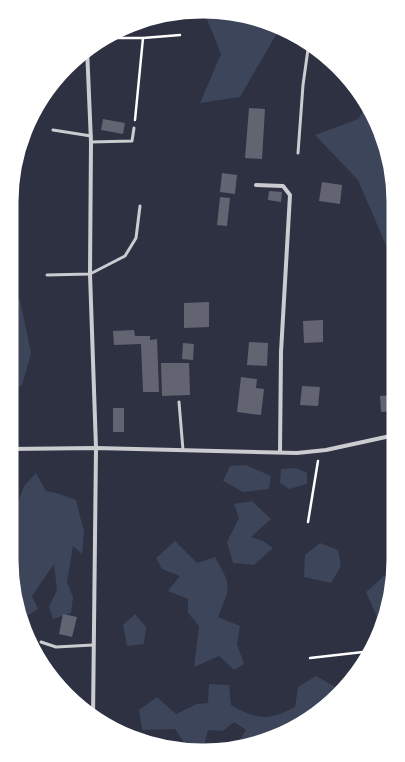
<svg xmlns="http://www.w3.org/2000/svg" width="405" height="762" viewBox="0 0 405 762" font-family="'PT Sans',sans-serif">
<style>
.green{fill:#3c4559}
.building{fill:#626471}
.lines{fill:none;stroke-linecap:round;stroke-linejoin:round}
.path{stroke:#fff;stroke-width:2.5}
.service{stroke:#caccd0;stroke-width:3}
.minor{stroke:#caccd0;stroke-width:4}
.rim{fill:none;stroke:#fff;stroke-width:5}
</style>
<rect width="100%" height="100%" fill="#2d3142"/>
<g class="green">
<polygon points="228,11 280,28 240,97 200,103 221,54 204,12"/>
<polygon points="367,105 394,177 395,266 358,180 315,135 358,119"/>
<polygon points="9,291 20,300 31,353 22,385 9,392"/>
<polygon points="246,465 271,476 269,489 243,492 223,481 230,466"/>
<polygon points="296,468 307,473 307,484 289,489 280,483 281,469"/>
<polygon points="36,473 46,491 56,493 76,500 84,532 82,554 73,546 67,582 73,597 71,613 53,619 49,607 57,590 54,564 32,596 38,609 19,621 9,561 12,557 9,550 9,538 17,533 14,513 24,486"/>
<polygon points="252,501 271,519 251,537 263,541 273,548 254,565 233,563 227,542 239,518 234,504"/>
<path d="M175,541L197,563L215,557C232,587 231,585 218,617L240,626L237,644L244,664L234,670L219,656L194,667L199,626L188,613V599L168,591L180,576L162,569L156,558Z"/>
<polygon points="320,543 338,550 341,566 331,583 304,577 305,555"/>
<polygon points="384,576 394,576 381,619 377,617 366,592"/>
<polygon points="135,614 146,627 144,644 127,646 123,625"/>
<path d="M316,676L339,689L340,693L330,705L277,738L269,740L266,738L257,743L222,751V749L239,741L246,730L234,722L223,731L208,730L204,746L208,752L189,750L175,729L142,730L139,710L157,697L176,714L197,704L208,703L209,684L229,685L231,705C257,720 269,721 295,707L298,687Z"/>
</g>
<g class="building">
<polygon points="249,108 265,109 262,159 245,158"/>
<polygon points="103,119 125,123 123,134 101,130"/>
<polygon points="222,173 237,175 235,194 220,192"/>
<polygon points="322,182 342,185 340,204 319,201"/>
<polygon points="269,191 282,192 281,202 268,200"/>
<polygon points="220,197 230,198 227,226 217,225"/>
<polygon points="209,302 209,327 184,328 184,303"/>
<polygon points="323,320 323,342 304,343 303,321"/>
<polygon points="134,330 135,336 150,336 150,340 157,339 159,392 143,392 141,344 114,345 113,331"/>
<polygon points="249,342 268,343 267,366 247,365"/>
<polygon points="183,343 194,344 193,360 182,359"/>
<polygon points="161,363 189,363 190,395 162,396"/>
<polygon points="241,377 257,379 256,388 264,389 261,415 237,412"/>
<polygon points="302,386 320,387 318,406 300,405"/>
<polygon points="393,388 395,388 395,411 381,412 380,396 393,395"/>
<rect x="113" y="408" width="11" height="24"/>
<polygon points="63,614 77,617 72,637 59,634"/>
</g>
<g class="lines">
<g class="path">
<polyline points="106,38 143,38 180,35"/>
<polyline points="135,120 143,38"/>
<polyline points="308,522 318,461"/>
<polyline points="310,658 372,651"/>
</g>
<g class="service">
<polyline points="53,130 91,136"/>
<polyline points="91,142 132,141 134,128"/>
<polyline points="298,153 303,85 309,42"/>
<polyline points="47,275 90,274 125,256 136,238 140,206"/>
<polyline points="179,402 183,450"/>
<polyline points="41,642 56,647 93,645"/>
</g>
<g class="minor">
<polyline points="87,48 91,142 90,274 96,448 93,718"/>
<polyline points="256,185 283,186 290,195 281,352 280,452"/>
<polyline points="9,449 96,448 297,453 326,450 395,435"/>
</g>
</g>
<path d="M0 0H405V762H0ZM202 16H203A186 186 0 0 1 389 202V560A186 186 0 0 1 203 746H202A186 186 0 0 1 16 560V202A186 186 0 0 1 202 16Z" fill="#fff" fill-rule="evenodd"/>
<path class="rim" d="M202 16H203A186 186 0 0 1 389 202V560A186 186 0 0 1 203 746H202A186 186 0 0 1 16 560V202A186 186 0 0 1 202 16Z"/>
</svg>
